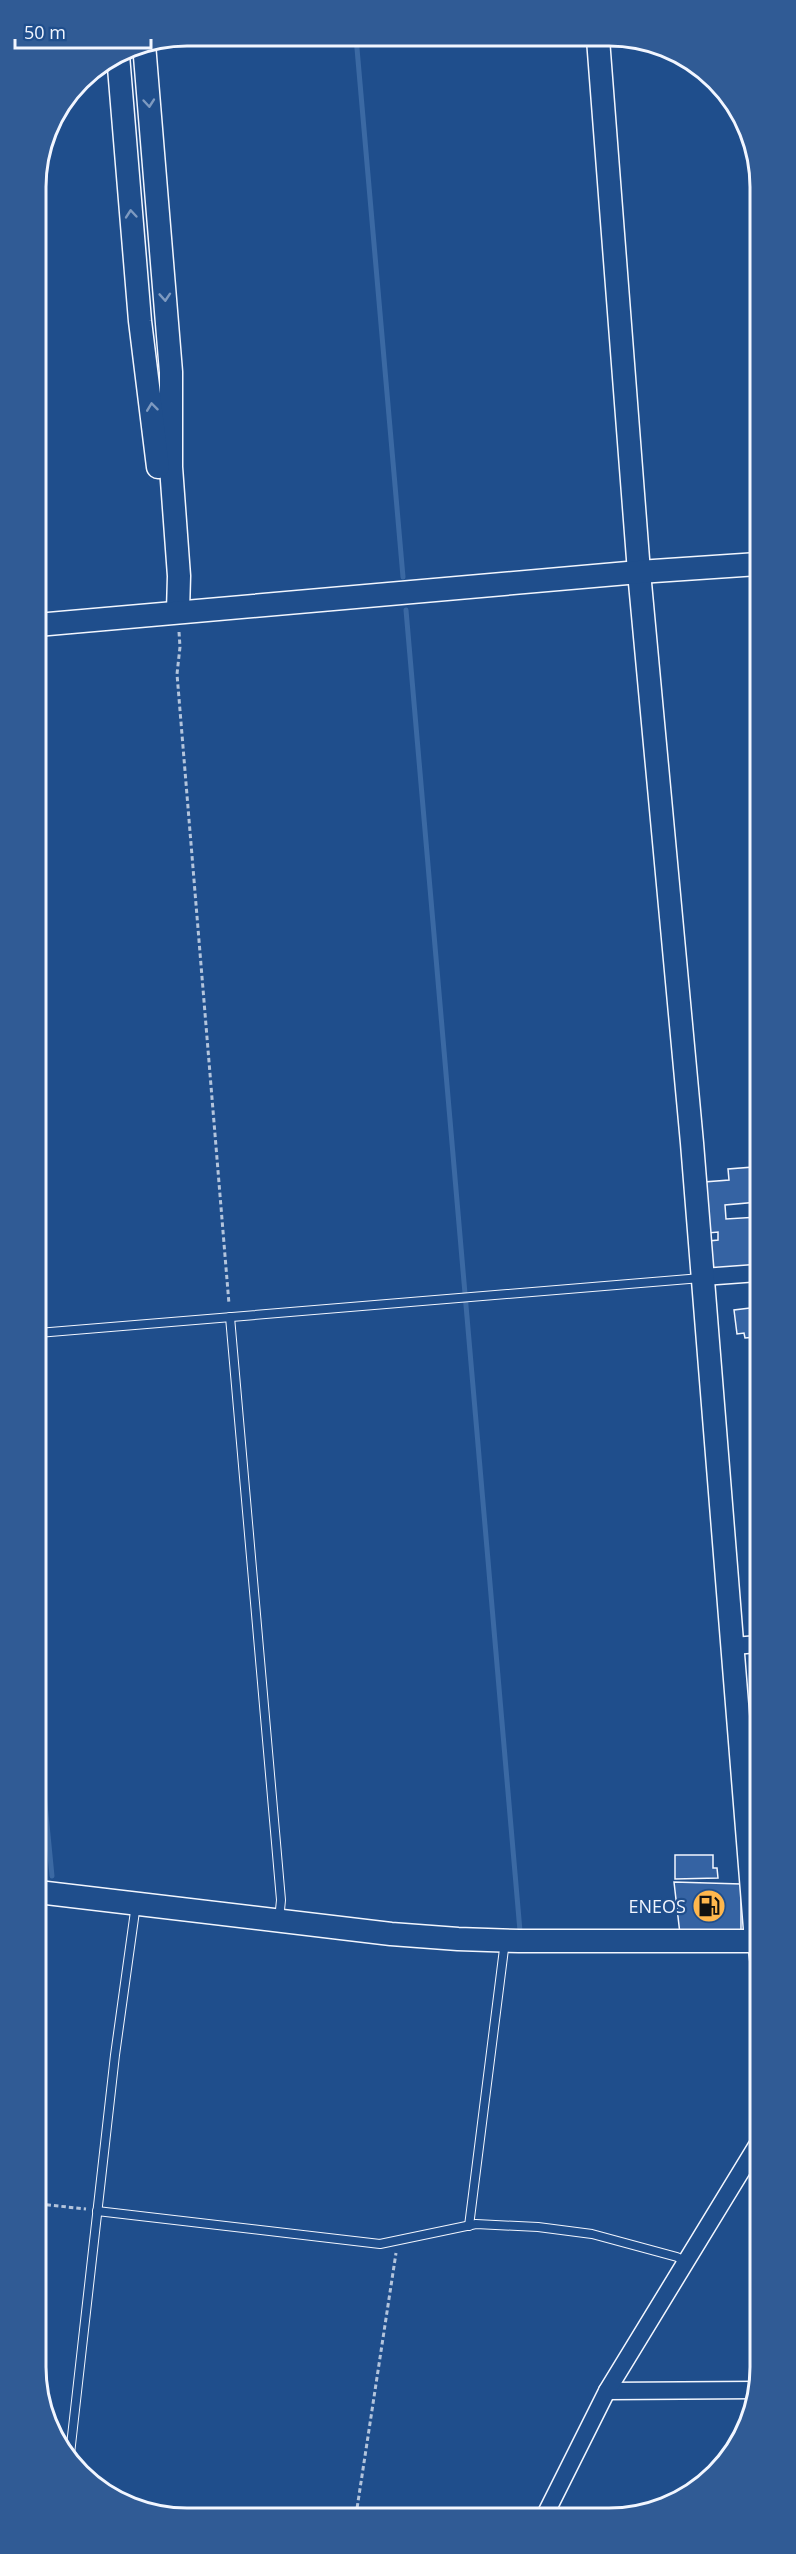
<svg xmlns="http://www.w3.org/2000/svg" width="796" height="2554" viewBox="0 0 796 2554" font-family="'Open Sans',sans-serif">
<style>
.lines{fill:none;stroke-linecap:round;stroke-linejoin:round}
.stream{stroke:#3b69a3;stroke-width:5}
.building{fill:#3563a3;stroke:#f2f6ff;stroke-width:1.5}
.lane-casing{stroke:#f2f6ff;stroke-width:10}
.street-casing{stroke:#f2f6ff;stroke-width:19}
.secondary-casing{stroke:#f2f6ff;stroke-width:25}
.path{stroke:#b3c4dc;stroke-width:3;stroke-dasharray:4.5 3;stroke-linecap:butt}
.lane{stroke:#1f4e8c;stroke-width:8}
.street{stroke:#1f4e8c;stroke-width:16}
.secondary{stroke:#1f4e8c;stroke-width:22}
.oneway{stroke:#7e9ac0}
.labels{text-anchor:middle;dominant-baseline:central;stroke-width:4.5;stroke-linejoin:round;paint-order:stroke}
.poi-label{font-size:18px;fill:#f2f6ff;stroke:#1f4e8c;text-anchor:end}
.rim{fill:none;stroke:#f2f6ff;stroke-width:3}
</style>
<rect width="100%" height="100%" fill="#1f4e8c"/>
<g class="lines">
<g class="stream">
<polyline points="356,37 403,577"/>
<polyline points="406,610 520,1931"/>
<polyline points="38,1732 52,1876"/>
</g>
</g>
<g class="building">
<polygon points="752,1158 758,1158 758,1202 725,1205 726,1219 758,1217 758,1266 711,1270 709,1241 718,1240 718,1232 708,1233 704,1182 729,1180 728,1169 753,1167"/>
<polygon points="758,1307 759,1333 755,1333 756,1337 745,1338 744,1333 737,1334 734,1310"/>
<polygon points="675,1855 713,1855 713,1868 717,1868 718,1878 675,1879"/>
<polygon points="674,1882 741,1884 741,1929 736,1934 680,1934"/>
</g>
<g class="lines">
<defs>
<g id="lane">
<polyline points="230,1317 281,1900 279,1920"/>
<polyline points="38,1333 701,1278"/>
<polyline points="97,2211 380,2244 476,2224 538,2227 592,2234 677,2257 686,2262"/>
<polyline points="469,2226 505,1941"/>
<polyline points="70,2454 115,2055 136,1904"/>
</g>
<g id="street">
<polyline points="703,1277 758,1273"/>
<polyline points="733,1646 759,1644"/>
<polyline points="756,1941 759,1965"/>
<polyline points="607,2391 757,2390"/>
<polyline points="545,2515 607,2391 759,2142"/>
</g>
<g id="secondary">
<polyline points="598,39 639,572 692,1143 756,1941"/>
<polyline points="144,44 171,372 171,467 179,576 178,611"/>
<polyline points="118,55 140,321 158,467"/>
<polyline points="37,625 639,572 758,564"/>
<polyline points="38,1892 391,1934 458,1939 519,1941 759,1941"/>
</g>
</defs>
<use href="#lane" class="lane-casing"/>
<use href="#street" class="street-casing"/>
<use href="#secondary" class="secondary-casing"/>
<g class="path">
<polyline points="179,632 180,647 177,674 229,1304"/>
<polyline points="39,2204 86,2209"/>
<polyline points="356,2515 396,2253"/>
</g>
<use href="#lane" class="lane"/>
<use href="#street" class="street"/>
<use href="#secondary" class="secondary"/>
</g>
<defs><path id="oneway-chevron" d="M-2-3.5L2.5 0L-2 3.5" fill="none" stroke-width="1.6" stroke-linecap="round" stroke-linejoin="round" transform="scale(1.5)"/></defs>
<g class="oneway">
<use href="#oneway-chevron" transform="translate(149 103) rotate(85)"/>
<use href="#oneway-chevron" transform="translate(131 214) rotate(-95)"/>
<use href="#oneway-chevron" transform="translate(165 297) rotate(86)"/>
<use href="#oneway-chevron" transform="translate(152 407) rotate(-97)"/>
</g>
<defs>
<symbol id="fuel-disc" viewBox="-11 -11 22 22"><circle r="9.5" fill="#ffb74d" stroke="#1f4e8c"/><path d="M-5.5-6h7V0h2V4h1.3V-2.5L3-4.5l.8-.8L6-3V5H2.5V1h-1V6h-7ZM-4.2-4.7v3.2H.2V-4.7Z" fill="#111"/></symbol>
</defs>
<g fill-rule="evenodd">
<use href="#fuel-disc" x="690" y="1887" width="38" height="38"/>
</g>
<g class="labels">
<g class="poi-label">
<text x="686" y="1906">ENEOS</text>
</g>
</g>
<path d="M0 0H796V2554H0ZM187 46H609A141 141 0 0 1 750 187V2367A141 141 0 0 1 609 2508H187A141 141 0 0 1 46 2367V187A141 141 0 0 1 187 46Z" fill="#305b95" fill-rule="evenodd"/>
<path class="rim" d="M187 46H609A141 141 0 0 1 750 187V2367A141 141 0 0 1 609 2508H187A141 141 0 0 1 46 2367V187A141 141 0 0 1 187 46Z"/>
<path d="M15 39v9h136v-9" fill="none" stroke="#f2f6ff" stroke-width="3"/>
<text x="24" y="39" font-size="18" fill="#f2f6ff" stroke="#1f4e8c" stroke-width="4.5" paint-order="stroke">50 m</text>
</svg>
